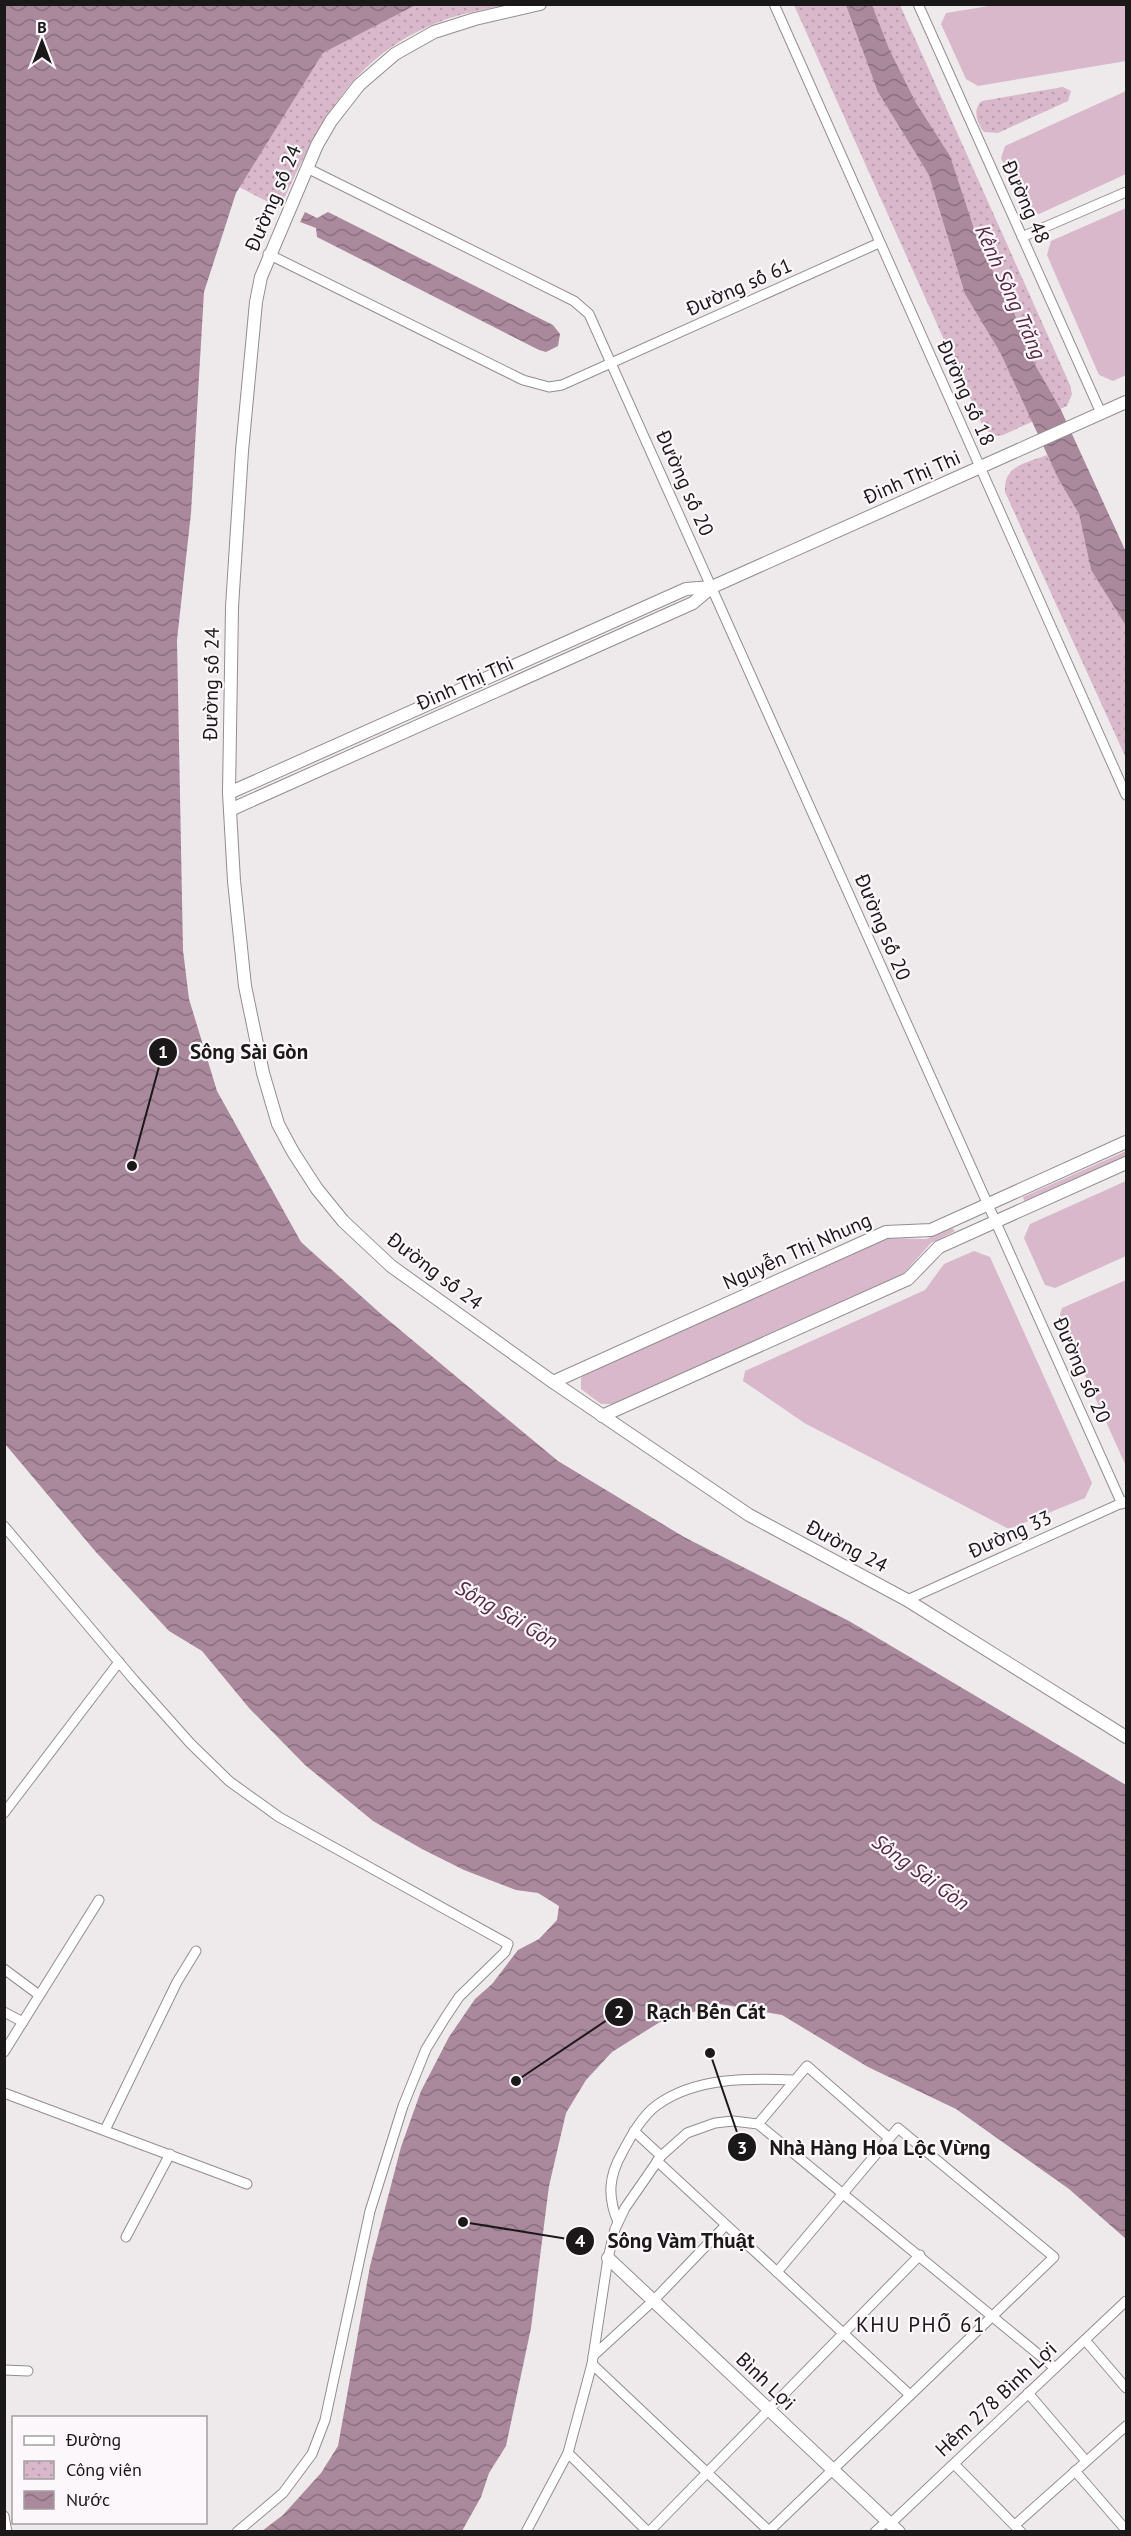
<svg xmlns="http://www.w3.org/2000/svg" width="1131" height="2536" viewBox="0 0 1131 2536" font-family="'PT Sans',sans-serif">
<style>
.green{fill:#d8b8ca}
.park{fill:url(#park-dots)}
.water{fill:url(#water-waves)}
.lines{fill:none;stroke-linecap:round;stroke-linejoin:round}
.minor-casing{stroke:#928e90;stroke-width:11}
.tertiary-casing{stroke:#928e90;stroke-width:14}
.minor{stroke:#fff;stroke-width:9}
.tertiary{stroke:#fff;stroke-width:12}
.labels{text-anchor:middle;dominant-baseline:central;stroke-width:4.5;stroke-linejoin:round;paint-order:stroke}
.street-label{font-size:20px;fill:#1a1819;stroke:#fcf7fa}
.water-label{font-size:21px;font-style:italic;fill:#562845;stroke:#fcf7fa}
.neighbourhood-label{font-size:21px;letter-spacing:1.5px;fill:#1a1819;stroke:#fcf7fa}
.leader{fill:none;stroke:#1a1819;stroke-width:2}
.callout-dot{fill:#1a1819;stroke:#fcf7fa;stroke-width:2}
.mark-label{font-size:18px;text-anchor:middle;font-weight:bold;fill:#fff}
.callout-label{font-size:21px;text-anchor:middle;font-weight:bold;fill:#1a1819;stroke:#fcf7fa;stroke-width:4.5;stroke-linejoin:round;paint-order:stroke}
</style>
<defs>
<pattern id="park-dots" width="8" height="8" patternUnits="userSpaceOnUse" patternTransform="scale(1.5)"><rect width="8" height="8" fill="#d8b8ca"/><path d="M2 2h.1M6 6h.1" fill="none" stroke="#b99dad" stroke-width="1.8" stroke-linecap="round"/></pattern>
<pattern id="water-waves" width="16" height="10" patternUnits="userSpaceOnUse" patternTransform="scale(1.5)"><rect width="16" height="10" fill="#ab899d"/><path d="M0 5q4-4 8 0t8 0" fill="none" stroke="#8a6f7f"/></pattern>
</defs>
<rect width="100%" height="100%" fill="#eeeaec"/>
<g class="green">
<polygon points="1001,4 1126,5 1126,61 978,86 966,79 941,24 946,13"/>
<polygon points="1126,91 1126,174 1039,214 1024,209 1001,158 1005,146"/>
<polygon points="1126,208 1126,375 1113,381 1099,375 1047,255 1051,241"/>
<polygon points="1126,1151 1126,1156 1025,1202 1023,1197"/>
<polygon points="1126,1181 1126,1256 1055,1288 1045,1285 1024,1238 1030,1224"/>
<polygon points="952,1228 955,1231 931,1243 903,1274 614,1404 601,1404 581,1389 581,1378 587,1373 888,1238 926,1239"/>
<polygon points="974,1251 990,1257 1092,1483 1085,1498 1009,1529 806,1424 743,1381 745,1371 925,1290 944,1264"/>
<polygon points="1126,1280 1126,1466 1059,1318 1062,1308"/>
</g>
<g class="park">
<path d="M416,5H506C485,9 464,13 444,20C350,55 319,124 280,208L239,187L323,53Z"/>
<polygon points="794,5 900,5 1070,385 1072,394 1067,406 1003,435 996,436 984,429"/>
<path d="M1063,87L1071,91L1068,101L998,133L984,132C977,123 972,109 982,101Z"/>
<path d="M1047,455L1079,514L1091,570L1126,626V758L1005,492C1003,465 1027,463 1047,455Z"/>
</g>
<g class="water">
<polygon points="4,5 416,5 323,53 236,193 204,292 191,513 177,640 183,950 189,999 217,1091 301,1242 381,1314 558,1461 684,1537 849,1621 1126,1785 1126,2239 1069,2189 956,2109 868,2067 782,2015 720,2004 660,2022 612,2052 586,2080 566,2113 549,2186 531,2328 506,2446 489,2473 481,2497 462,2531 262,2531 283,2515 321,2473 338,2446 370,2266 401,2147 421,2091 449,2037 475,1999 492,1984 518,1950 539,1939 557,1920 559,1906 538,1893 516,1890 464,1870 422,1849 373,1821 305,1765 249,1708 202,1651 169,1631 95,1551 5,1444"/>
<polygon points="846,5 872,5 889,49 916,103 950,156 980,247 1012,307 1030,356 1061,410 1126,552 1126,626 1091,570 1079,514 1058,478 1000,352 965,294 929,175 878,92"/>
<polygon points="305,212 317,218 328,212 553,325 560,334 558,346 546,352 539,350 317,237 316,228 300,222"/>
</g>
<g class="lines">
<defs>
<g id="minor">
<polyline points="774,4 1126,795"/>
<polyline points="918,4 1101,413"/>
<polyline points="307,168 574,301 589,314 1122,1504"/>
<polyline points="1022,237 1126,192"/>
<polyline points="268,254 523,380 549,387 562,385 879,243"/>
<polyline points="4,1526 134,1680 190,1743 229,1781 279,1817 508,1944 505,1952 459,1997 445,2018 426,2049 403,2106 370,2211 325,2420 312,2454 283,2493 237,2532"/>
<polyline points="907,1600 1126,1501"/>
<polyline points="4,1813 119,1662"/>
<polyline points="4,1969 39,1995"/>
<polyline points="4,2012 23,2022"/>
<polyline points="4,2052 99,1900"/>
<polyline points="4,2093 247,2184"/>
<polyline points="758,2124 807,2066 889,2138"/>
<polyline points="105,2130 177,1982 196,1951"/>
<polyline points="634,2131 661,2156"/>
<polyline points="657,2161 910,2395"/>
<path d="M618,2222C607,2196 609,2176 622,2153C631,2136 642,2116 657,2105C696,2077 749,2078 794,2080"/>
<polyline points="126,2237 170,2154"/>
<polyline points="1085,2340 1126,2388"/>
<polyline points="593,2356 654,2300 726,2225"/>
<polyline points="592,2364 770,2532"/>
<polyline points="4,2370 28,2371"/>
<polyline points="1028,2393 1086,2461"/>
<polyline points="568,2453 648,2532"/>
<polyline points="954,2464 1021,2532"/>
<polyline points="1075,2471 1126,2530"/>
<polyline points="4,2516 7,2532"/>
<polyline points="890,2524 1126,2301"/>
<polyline points="1015,2525 1126,2426"/>
<polyline points="526,2532 568,2453 592,2364 608,2258 615,2229 625,2208 661,2156 687,2133 715,2123 733,2121 758,2124 1055,2368"/>
<polyline points="649,2532 920,2255"/>
<polyline points="768,2532 1054,2257 898,2128 777,2272"/>
<polyline points="875,2532 887,2521"/>
</g>
<g id="tertiary">
<polyline points="540,4 475,19 434,32 395,54 359,85 331,121 317,145 261,277 256,302 242,451 232,607 229,793 234,881 245,986 263,1073 278,1124 293,1152 317,1189 343,1221 391,1266 553,1382 749,1515 907,1600 1126,1737"/>
<polyline points="229,793 686,589 712,587"/>
<polyline points="230,810 693,603 712,587 1126,402"/>
<polyline points="553,1382 886,1232 931,1230 1126,1142"/>
<polyline points="602,1416 908,1279 939,1247 1126,1163"/>
<polyline points="608,2258 899,2532"/>
</g>
</defs>
<use href="#minor" class="minor-casing"/>
<use href="#tertiary" class="tertiary-casing"/>
<use href="#minor" class="minor"/>
<use href="#tertiary" class="tertiary"/>
</g>
<g class="labels">
<g class="street-label">
<text transform="translate(273 198) rotate(-67)">Đường số 24</text>
<text transform="translate(1026 202) rotate(66)">Đường 48</text>
<text transform="translate(739 287) rotate(-24)">Đường số 61</text>
<text transform="translate(966 393) rotate(66)">Đường số 18</text>
<text transform="translate(912 477) rotate(-24)">Đinh Thị Thi</text>
<text transform="translate(685 483) rotate(66)">Đường số 20</text>
<text transform="translate(465 683) rotate(-24)">Đinh Thị Thi</text>
<text transform="translate(211 684) rotate(-89)">Đường số 24</text>
<text transform="translate(883 927) rotate(67)">Đường số 20</text>
<text transform="translate(797 1251) rotate(-24)">Nguyễn Thị Nhung</text>
<text transform="translate(435 1271) rotate(37)">Đường số 24</text>
<text transform="translate(1082 1370) rotate(66)">Đường số 20</text>
<text transform="translate(1010 1534) rotate(-24)">Đường 33</text>
<text transform="translate(847 1546) rotate(28)">Đường 24</text>
<text transform="translate(766 2381) rotate(44)">Bình Lợi</text>
<text transform="translate(996 2399) rotate(-43)">Hẻm 278 Bình Lợi</text>
</g>
<g class="water-label">
<text transform="translate(1011 292) rotate(66)">Kênh Sông Trăng</text>
<text transform="translate(507 1614) rotate(30)">Sông Sài Gòn</text>
<text transform="translate(921 1872) rotate(36)">Sông Sài Gòn</text>
</g>
<g class="neighbourhood-label">
<text x="921" y="2324">KHU PHỐ 61</text>
</g>
</g>
<path class="leader" d="M132 1166L163 1052M516 2081L619 2012M710 2053L742 2147M463 2222L580 2241"/>
<g class="callout-dot">
<circle cx="132" cy="1166" r="6"/>
<circle cx="516" cy="2081" r="6"/>
<circle cx="710" cy="2053" r="6"/>
<circle cx="463" cy="2222" r="6"/>
<circle cx="163" cy="1052" r="15"/>
<circle cx="619" cy="2012" r="15"/>
<circle cx="742" cy="2147" r="15"/>
<circle cx="580" cy="2241" r="15"/>
</g>
<g class="mark-label">
<text x="163" y="1058">1</text>
<text x="619" y="2018">2</text>
<text x="742" y="2154">3</text>
<text x="580" y="2247">4</text>
</g>
<g class="callout-label">
<text x="249" y="1059">Sông Sài Gòn</text>
<text x="706" y="2019">Rạch Bến Cát</text>
<text x="880" y="2155">Nhà Hàng Hoa Lộc Vừng</text>
<text x="681" y="2248">Sông Vàm Thuật</text>
</g>
<rect width="1131" height="2536" fill="none" stroke="#1a1819" stroke-width="12"/>
<rect x="12" y="2416" width="195" height="108" fill="#fcf7fa" stroke="#a29ea0" stroke-width="1.5"/>
<rect x="24" y="2436" width="30" height="9" fill="#ffffff" stroke="#a29ea0" stroke-width="1.5"/>
<text x="66" y="2446" font-size="18" fill="#1a1819">Đường</text>
<rect x="24" y="2461" width="30" height="18" fill="url(#park-dots)" stroke="#a29ea0" stroke-width="1.5"/>
<text x="66" y="2476" font-size="18" fill="#1a1819">Công viên</text>
<rect x="24" y="2491" width="30" height="18" fill="url(#water-waves)" stroke="#a29ea0" stroke-width="1.5"/>
<text x="66" y="2506" font-size="18" fill="#1a1819">Nước</text>
<g transform="translate(42 42)" stroke="#fcf7fa" stroke-width="4.5" paint-order="stroke">
<path d="M0-4.5L10 22L0 15L-10 22Z" fill="#1a1819"/>
<text y="-9" font-size="16" font-weight="bold" text-anchor="middle" fill="#1a1819">B</text>
</g>
</svg>
